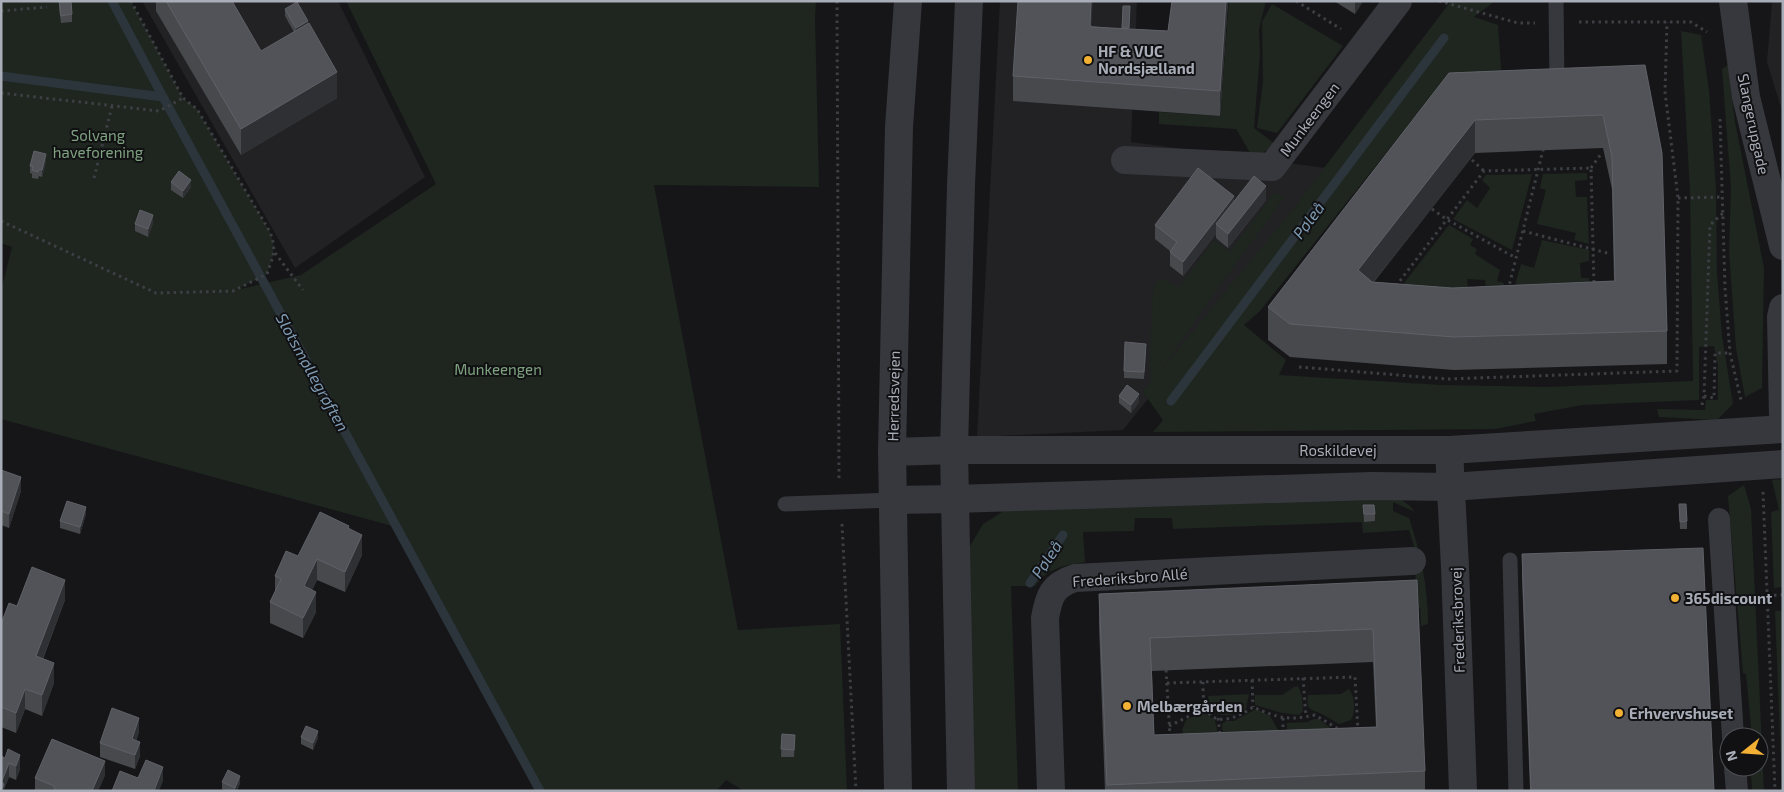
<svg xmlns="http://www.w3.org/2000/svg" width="1784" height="792" viewBox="0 0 1784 792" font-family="'Exo 2',sans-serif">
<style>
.built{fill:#222225}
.green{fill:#1e261f}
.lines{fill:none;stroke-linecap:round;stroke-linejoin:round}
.stream{stroke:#2c353c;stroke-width:9}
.path{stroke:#3d3f44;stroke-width:3;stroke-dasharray:2.5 4;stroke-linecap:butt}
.service{stroke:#37383d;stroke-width:15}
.pedestrian{stroke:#37383d;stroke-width:22}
.minor{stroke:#37383d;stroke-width:28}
.tertiary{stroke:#37383d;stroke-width:28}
.wall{fill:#47494d;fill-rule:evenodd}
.shaded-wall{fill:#2f3033}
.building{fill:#525359;stroke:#5f6168;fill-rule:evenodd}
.poi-dot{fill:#f2b134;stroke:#111113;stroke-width:2}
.labels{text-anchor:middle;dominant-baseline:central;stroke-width:4;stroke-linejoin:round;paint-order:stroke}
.poi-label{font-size:15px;font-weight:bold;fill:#a8adb8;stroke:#111113;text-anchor:start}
.street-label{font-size:15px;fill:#a8adb8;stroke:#111113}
.park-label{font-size:15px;fill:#7fa381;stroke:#111113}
.water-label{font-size:16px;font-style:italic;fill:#7f9bb3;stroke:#111113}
</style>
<rect width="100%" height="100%" fill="#161618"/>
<g class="built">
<polygon points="142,1 338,1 425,177 295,268"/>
<polygon points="1000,1 1137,1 1131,142 1333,169 1123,430 977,437"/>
<polygon points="1772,1 1783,1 1783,114 1767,62"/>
</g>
<g class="green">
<path d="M1,1H131L183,98L197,109L270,232C277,250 273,256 267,274L236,290L301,275L436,184L346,1H816L815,19L819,187L654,185L738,630L840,624L847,791H744L726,780L716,791H540L396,527L1,419V291L12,247L1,243Z"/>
<polygon points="1229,1 1266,1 1259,29 1260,54 1254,128 1275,144 1259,156 1252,156 1236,129 1159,124 1159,112 1220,116"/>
<polygon points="1451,1 1495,1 1474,17 1498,25 1502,82 1434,93 1260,311 1244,325 1286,360 1279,375 1442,385 1546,387 1693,381 1690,192 1681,31 1701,35 1709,90 1716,188 1717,273 1722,336 1733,404 1717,420 1659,417 1657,409 1705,410 1706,400 1718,400 1718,366 1714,346 1699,347 1699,400 1582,405 1534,414 1536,421 1495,429 1153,432 1163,420 1143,392 1151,382 1150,365 1153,288 1159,278 1179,287 1214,240 1230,252 1274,193 1285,197 1233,267 1158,374 1289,214"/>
<polygon points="1272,4 1343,46 1277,133 1257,128 1263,82 1262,22"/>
<polygon points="1728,65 1735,122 1764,268 1762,388 1745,397 1736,348 1729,251 1731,188 1722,69"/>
<polygon points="1587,173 1587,180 1575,181 1576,197 1587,197 1589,244 1574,240 1576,233 1537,224 1546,190 1540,188 1543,174"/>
<polygon points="1532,174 1512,250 1453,219 1467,200 1477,208 1490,188 1482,180 1486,175"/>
<polygon points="1449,225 1473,239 1470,245 1477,249 1475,254 1500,270 1497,281 1504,283 1503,289 1486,290 1485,280 1467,279 1468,290 1401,287"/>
<polygon points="1542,240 1589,250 1589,261 1580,263 1581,278 1589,278 1590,288 1514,289 1521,264 1534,268"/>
<polygon points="1783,479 1783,587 1774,588 1771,512 1779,510 1772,480"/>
<polygon points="1744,485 1751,509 1764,791 1752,791 1751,772 1754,771 1754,767 1759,767 1759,737 1752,737 1746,674 1743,673 1728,496"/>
<path d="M1395,495L1410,506L1415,512L1393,502V511L1409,518C1421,554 1428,587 1428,624L1421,626L1420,608L1417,607L1414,546L1409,530L1363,533L1362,522L1173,529L1172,518H1135L1134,531L1083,532L1085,562C1063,566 1050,567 1035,586H1011L1018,791H975L966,568L970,546L983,524L1007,509Z"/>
<polygon points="1775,611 1783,611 1783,791 1782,791"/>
<polygon points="1298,686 1302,696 1303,711 1299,715 1282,713 1255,705 1255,695 1282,695 1294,687"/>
<path d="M1349,689C1355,696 1356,712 1351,720L1339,724C1334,721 1329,718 1324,715C1313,709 1305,712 1308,695L1341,694Z"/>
<path d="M1249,694L1246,709C1230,718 1209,720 1208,696Z"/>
<polygon points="1256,709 1270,716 1280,733 1223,740 1222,724 1226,721 1234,721"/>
<polygon points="1203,712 1215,720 1218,735 1183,739 1183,732 1182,730 1186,720"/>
<polygon points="1314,719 1319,719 1333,730 1287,736 1287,723 1307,722"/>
</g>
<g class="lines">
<g class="stream">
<polyline points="112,1 163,97"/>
<polyline points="1,76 163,97 540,791"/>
<polyline points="1171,401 1444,38"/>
<polyline points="1030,583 1063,535"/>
</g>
<g class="path">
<polyline points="837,1 839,481"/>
<polyline points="1296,1 1341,29"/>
<polyline points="1439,1 1518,23 1535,23"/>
<polyline points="1,11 47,7"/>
<polyline points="1579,22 1691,22 1707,32"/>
<polyline points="1,93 159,111 183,98"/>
<polyline points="1720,119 1725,288 1730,353 1741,400"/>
<polyline points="1472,160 1484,171"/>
<polyline points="1591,168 1601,154"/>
<polyline points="94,178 112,106"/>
<polyline points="1678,198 1723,197"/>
<polyline points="1432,209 1446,219 1516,258"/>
<path d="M1,221L156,293L233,291L267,274C273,256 277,250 270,232L197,109L183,98L131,1"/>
<polyline points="1523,231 1611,254"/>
<polyline points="275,253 303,290"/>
<polyline points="1396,286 1484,171 1591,168 1594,286"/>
<polyline points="1508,290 1543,150"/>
<polyline points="1299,367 1447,379 1677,371 1678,198 1665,92 1667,22"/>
<polyline points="1704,396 1714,398 1715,353 1730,353"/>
<polyline points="1702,405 1704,396 1710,225 1723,213"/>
<polyline points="1763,492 1775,791"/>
<polyline points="842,524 856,791"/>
<polyline points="1748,596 1783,595"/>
<polyline points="1166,670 1170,736"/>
<polyline points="1303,678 1306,717"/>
<polyline points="1252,680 1253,707"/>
<path d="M1203,682C1203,688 1203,696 1204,702C1209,730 1238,718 1253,707C1279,718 1286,721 1315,715L1340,730"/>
<polyline points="1167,683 1355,677 1358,731"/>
<polyline points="1218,718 1220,735"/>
<polyline points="1283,718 1283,732"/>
<polyline points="1169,726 1206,708"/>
</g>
<g class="service">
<polyline points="1556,1 1557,87"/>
<polyline points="785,504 893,500"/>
<polyline points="1510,560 1516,791"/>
</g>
<g class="pedestrian">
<polyline points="1719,519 1733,737"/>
<polyline points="1735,767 1737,791"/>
</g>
<g class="minor">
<polyline points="1733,1 1746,97 1783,246"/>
<polyline points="1125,160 1272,167 1398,1"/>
<polyline points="1783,308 1781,317 1783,417"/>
<polyline points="1449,450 1455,567 1463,791"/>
<path d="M1051,791L1045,618C1049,595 1053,585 1075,578L1412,561"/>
</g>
<g class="tertiary">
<polyline points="892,452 954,450 1449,450 1783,429"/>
<polyline points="893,500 954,499 1372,486 1451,487 1783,464"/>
<polyline points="898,791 892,452 899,127 908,1"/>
<polyline points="961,791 954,450 961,185 969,1"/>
</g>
</g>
<g class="wall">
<polygon points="59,1 72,14 72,22 61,23 59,8"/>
<polygon points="155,1 232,1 261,51 294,32 285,16 285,9 308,23 337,98 241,155 156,11 156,4"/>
<polygon points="1172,1 1228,1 1220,116 1013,101 1013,76 1091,26 1122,29 1123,6 1130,13 1129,29 1168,31"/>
<polygon points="1334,1 1363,1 1355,14"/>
<path d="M1645,65L1667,331V364L1454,370L1290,357L1268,340V307L1449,73ZM1603,148L1612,189L1614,281L1452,288L1374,282L1475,153Z"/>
<polygon points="46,161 42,177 39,176 38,179 32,178 32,174 30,173 30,166"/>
<polygon points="171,182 191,187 183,198 171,190"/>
<polygon points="1266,200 1228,248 1216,238 1216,234 1183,276 1170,266 1170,251 1155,239 1155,225 1234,201"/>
<polygon points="153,223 148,237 135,231 135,224"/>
<polygon points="1146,351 1144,379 1124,378 1124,371"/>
<polygon points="1119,396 1139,402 1131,413 1119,403"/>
<polygon points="1,470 21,491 9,528 1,525"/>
<polygon points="1679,504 1687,521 1687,529 1680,529"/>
<polygon points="1363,505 1375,514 1375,521 1364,522"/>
<polygon points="86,514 80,534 60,528 60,521"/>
<polygon points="349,529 362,555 345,592 317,580 312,590 316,612 303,638 270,623 270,602 275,592 275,576 298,556"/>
<polygon points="1522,554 1714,791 1530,791 1522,580"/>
<path d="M1417,580L1425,771V791H1105L1099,626V594ZM1373,662L1376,727L1154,735L1152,671Z"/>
<polygon points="65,600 43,659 54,683 42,716 25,709 16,733 1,727 1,624 17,606"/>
<polygon points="139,732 136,741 140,756 135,769 100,757 100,743"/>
<polygon points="782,734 795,742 794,757 781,757"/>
<polygon points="301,737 318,738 313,750 301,744"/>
<polygon points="1,756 20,769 16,780 9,777 4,789 4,791"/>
<polygon points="105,775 98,791 35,791 35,778"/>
<polygon points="222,782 240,783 237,791 225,791 222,789"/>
</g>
<g class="shaded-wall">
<polygon points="1091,1 1093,1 1090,51 1090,25"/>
<polygon points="1226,1 1228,1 1220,116 1220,91"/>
<polygon points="1355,1 1363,1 1355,14"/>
<polygon points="308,21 308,29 296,36 296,28"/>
<polygon points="337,72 337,98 241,155 241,129"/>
<polygon points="1475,120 1475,153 1358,302 1358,270"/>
<polygon points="46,154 46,161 42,177 42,170"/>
<polygon points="191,180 191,187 183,198 183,191"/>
<polygon points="1266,186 1266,200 1228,248 1228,234"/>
<polygon points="1234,196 1234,210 1216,224 1216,234 1183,276 1183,262"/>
<polygon points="153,215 153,223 148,237 148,229"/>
<polygon points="1139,394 1139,402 1131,413 1131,405"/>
<polygon points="21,477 21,491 9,528 9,514"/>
<polygon points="86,507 86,514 80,534 80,527"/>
<polygon points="362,535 362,555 345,592 345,572"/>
<polygon points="317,559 317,580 304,606 304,586"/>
<polygon points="65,580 65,600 36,676 36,656"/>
<polygon points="316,592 316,612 303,638 303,618"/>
<polygon points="54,663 54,683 42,716 42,695"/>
<polygon points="25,689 25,709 16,733 16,713"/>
<polygon points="139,718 139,732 132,753 132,739"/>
<polygon points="318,731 318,738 313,750 313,743"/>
<polygon points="140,742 140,756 135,769 135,755"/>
<polygon points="20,755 20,769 16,780 16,766"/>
<polygon points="105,761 105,775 98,791 92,791"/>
<polygon points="9,763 9,777 4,789 4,791 2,791 2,781"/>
<polygon points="163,767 163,781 159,791 154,791"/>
<polygon points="240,776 240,783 237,791 235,791 235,788"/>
</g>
<g class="building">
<polygon points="59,1 71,1 72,14 61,16"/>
<polygon points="166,1 232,1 261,51 309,23 337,72 241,129"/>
<polygon points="1018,1 1091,1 1090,25 1092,27 1168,31 1172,1 1226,1 1220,91 1013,76"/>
<polygon points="297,2 308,21 296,28 285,9"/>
<polygon points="1123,6 1130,6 1129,28 1122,28"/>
<path d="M1645,65L1662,153L1667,331L1454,337L1290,324L1268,307L1449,73ZM1603,115L1612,157L1615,281L1452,288L1372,282L1358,270L1475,120Z"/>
<polygon points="34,151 46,154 42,170 39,169 38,172 32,170 33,166 30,166"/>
<polygon points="1198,168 1234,196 1183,262 1170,252 1177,242 1155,225"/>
<polygon points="179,171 191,180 183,191 171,182"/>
<polygon points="1254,176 1266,186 1228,234 1216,224"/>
<polygon points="140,210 153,215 148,229 135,224"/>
<polygon points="1125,342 1146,344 1144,372 1124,371"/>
<polygon points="1127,385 1139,394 1131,405 1119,396"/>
<polygon points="1,470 21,477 9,514 1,511"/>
<polygon points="67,501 86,507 80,527 60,521"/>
<polygon points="1679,504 1686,504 1687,521 1680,522"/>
<polygon points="1363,505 1374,505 1375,514 1364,514"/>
<polygon points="320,512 349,526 348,528 362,535 345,572 317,559 304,586 316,592 303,618 270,602 281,579 275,576 286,551 298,556"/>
<polygon points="1703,548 1714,791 1531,791 1522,554"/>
<polygon points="32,567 65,580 36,656 54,663 42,695 25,689 16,713 1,707 1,624 9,603 17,606"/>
<path d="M1417,580L1425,771L1107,785L1099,594ZM1373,629L1377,727L1154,735L1150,638Z"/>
<polygon points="112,708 139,718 132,739 140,742 135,755 100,743"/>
<polygon points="306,726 318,731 313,743 301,737"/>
<polygon points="782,734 795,735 794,750 781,749"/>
<polygon points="52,739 105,761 92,791 57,791 55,790 54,786 35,778"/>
<polygon points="8,749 20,755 16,766 9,763 2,781 4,785 1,791 1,756 5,758"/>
<polygon points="146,760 163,767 154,791 112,791 120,771 138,778"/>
<polygon points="228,770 240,776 235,788 222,782"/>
</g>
<g class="poi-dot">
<circle cx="1088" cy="60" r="5"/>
<circle cx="1675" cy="598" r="5"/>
<circle cx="1127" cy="706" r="5"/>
<circle cx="1619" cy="713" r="5"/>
</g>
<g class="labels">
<g class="poi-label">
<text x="1098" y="51">HF &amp; VUC<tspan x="1098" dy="17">Nordsjælland</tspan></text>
<text x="1685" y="598">365discount</text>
<text x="1137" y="706">Melbærgården</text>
<text x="1629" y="713">Erhvervshuset</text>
</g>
<g class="street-label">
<text transform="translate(1309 119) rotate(-53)">Munkeengen</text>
<text transform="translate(1754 124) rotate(78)">Slangerupgade</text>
<text transform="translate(893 396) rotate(-89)">Herredsvejen</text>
<text x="1338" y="450">Roskildevej</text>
<text transform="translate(1130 577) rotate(-4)">Frederiksbro Allé</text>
<text transform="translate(1457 620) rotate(-92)">Frederiksbrovej</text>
</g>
<g class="park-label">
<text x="98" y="135">Solvang<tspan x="98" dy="17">haveforening</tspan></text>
<text x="498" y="369">Munkeengen</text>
</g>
<g class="water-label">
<text transform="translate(1308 220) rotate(-53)">Pøleå</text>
<text transform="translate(313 372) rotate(61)">Slotsmøllegrøften</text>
<text transform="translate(1046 559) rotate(-56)">Pøleå</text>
</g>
</g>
<rect width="1784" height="792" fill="none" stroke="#a8adb8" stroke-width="5"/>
<g transform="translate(1744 752) rotate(253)"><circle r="24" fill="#111113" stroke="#4d4f55"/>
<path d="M0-4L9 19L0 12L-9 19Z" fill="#f2b134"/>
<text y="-8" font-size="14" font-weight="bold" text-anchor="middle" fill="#a8adb8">N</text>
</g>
</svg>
